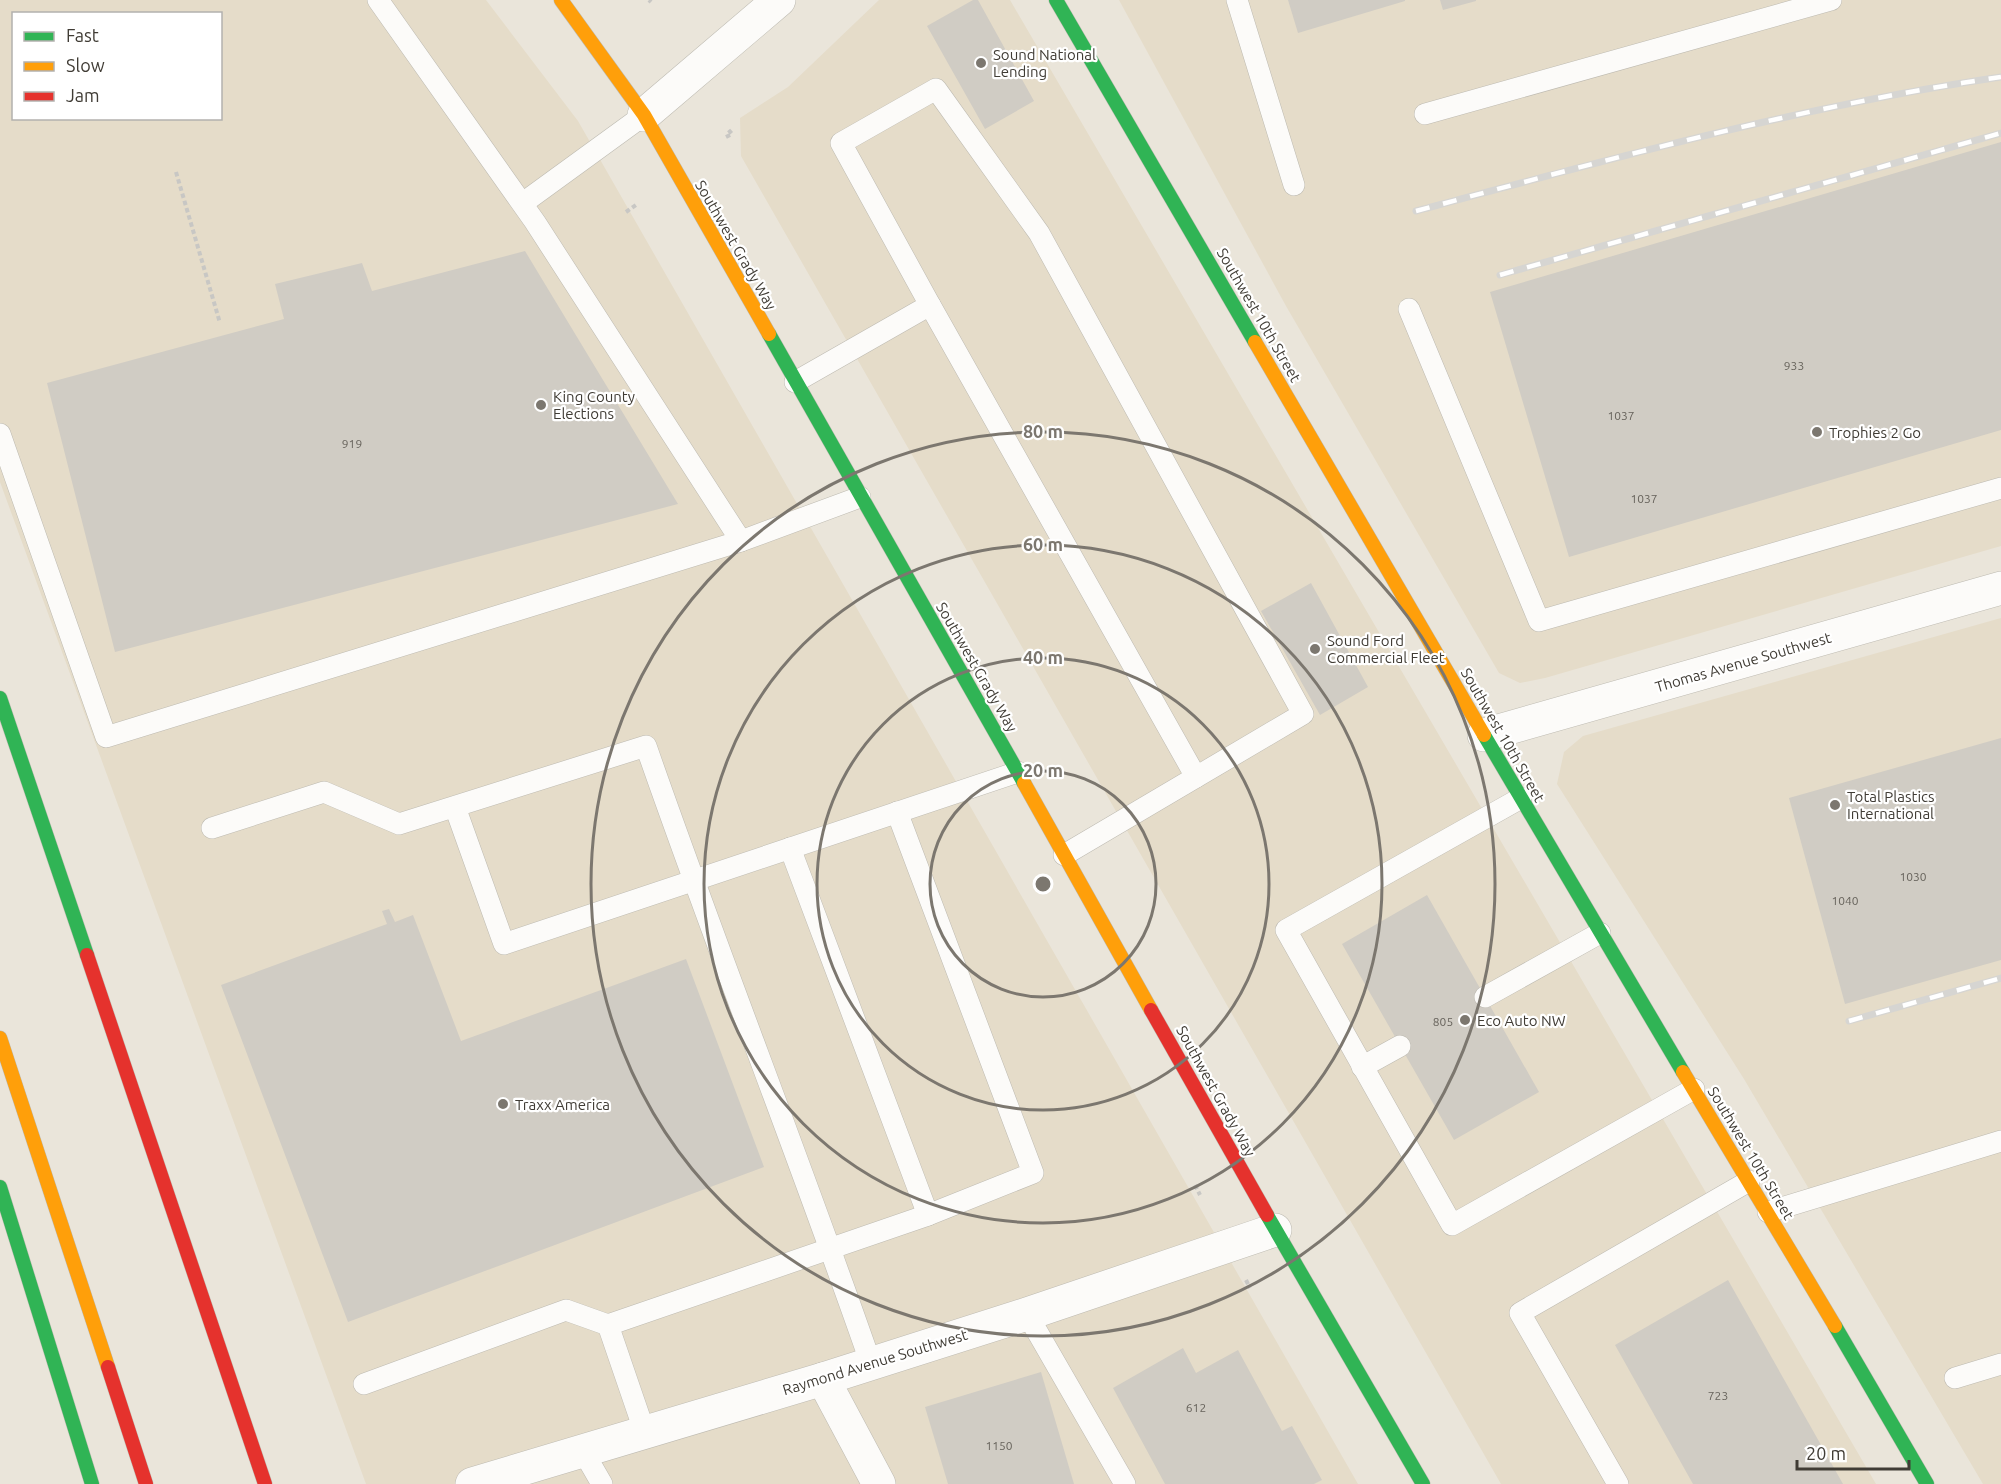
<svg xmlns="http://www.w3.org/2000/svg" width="2001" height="1484" viewBox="0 0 2001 1484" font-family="Ubuntu,sans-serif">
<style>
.built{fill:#e5dcc9;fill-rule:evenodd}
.building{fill:#d0ccc4}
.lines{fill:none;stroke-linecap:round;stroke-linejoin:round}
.lane-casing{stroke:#bdbab1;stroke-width:22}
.street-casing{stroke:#bdbab1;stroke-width:34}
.fast-casing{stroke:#bdbab1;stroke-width:15}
.slow-casing{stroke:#bdbab1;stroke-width:15}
.jam-casing{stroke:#bdbab1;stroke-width:15}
.path{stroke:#c8c7c4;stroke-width:4;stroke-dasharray:4.5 3;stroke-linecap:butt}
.lane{stroke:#fcfbf9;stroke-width:21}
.street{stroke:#fcfbf9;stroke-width:33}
.fast{stroke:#30b455;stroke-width:14}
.slow{stroke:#ff9f0a;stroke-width:14}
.jam{stroke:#e5322d;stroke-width:14}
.rail-casing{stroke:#d6d5d2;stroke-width:7}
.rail{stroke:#fff;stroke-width:4.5;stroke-dasharray:14;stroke-linecap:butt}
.ring{fill:none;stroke:#7c776f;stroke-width:3}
.poi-dot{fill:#7c776f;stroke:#fff;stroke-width:2}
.labels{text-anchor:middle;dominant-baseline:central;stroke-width:4.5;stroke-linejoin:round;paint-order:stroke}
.number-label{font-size:12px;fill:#66625b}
.poi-label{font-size:15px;fill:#403c35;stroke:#fff;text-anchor:start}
.street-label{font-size:15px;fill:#403c35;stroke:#fff}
.centre{fill:#7c776f;stroke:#fff;stroke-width:3}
.ring-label{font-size:18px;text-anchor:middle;font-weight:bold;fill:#7c776f;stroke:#fff;stroke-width:4.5;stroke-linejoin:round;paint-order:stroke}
</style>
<rect width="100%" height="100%" fill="#eae5da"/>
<g class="built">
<path d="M0,0H486L578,121L1358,1484H366L0,482ZM14,14H220V118H14Z"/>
<polygon points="879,0 1010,0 1876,1484 1501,1484 741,156 740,118 788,87"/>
<polygon points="1119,0 2001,0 2001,546 1545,678 1520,683 1499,673 1286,306"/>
<polygon points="2001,618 2001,1484 1983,1484 1744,1079 1557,784 1564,752 1583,736"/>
</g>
<g class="building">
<polygon points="973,0 978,0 1034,101 985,129 927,26"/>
<polygon points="1288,0 1405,0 1405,1 1298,33"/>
<polygon points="1440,0 1476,0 1476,1 1443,10"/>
<polygon points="2001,142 2001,430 1569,557 1490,292"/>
<polygon points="525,251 678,504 115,652 47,383 284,319 275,284 362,263 372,291"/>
<polygon points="1311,583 1368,687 1320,715 1261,611"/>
<polygon points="2001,738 2001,960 1845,1004 1789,798"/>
<polygon points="1427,895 1539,1092 1454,1140 1342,944"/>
<polygon points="389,909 395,922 413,915 461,1041 686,959 764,1167 348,1322 221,985 387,924 382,911"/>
<polygon points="1728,1280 1843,1484 1693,1484 1615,1345"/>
<polygon points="1183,1348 1196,1373 1238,1350 1282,1431 1292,1426 1322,1480 1314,1484 1165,1484 1113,1388"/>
<polygon points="1041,1372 1074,1484 948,1484 925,1407"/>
</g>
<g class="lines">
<defs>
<g id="lane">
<polyline points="378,0 535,222 741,541"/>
<polyline points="1237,0 1294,185"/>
<polyline points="1425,114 1831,0"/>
<polyline points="523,203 644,115"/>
<polyline points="930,305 1196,777"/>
<polyline points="1409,309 1539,621 2001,488"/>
<polyline points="795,382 930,305 841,143 936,89 1039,233 1303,714 1064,855"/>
<polyline points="0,434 106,737 741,541 860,497"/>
<polyline points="1521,798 1286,930 1452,1225 1694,1089"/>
<polyline points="455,807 504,944 1018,772"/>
<path d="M212,828L324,792L399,824L646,746C718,953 799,1157 871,1364"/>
<polyline points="790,848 928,1215 1033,1173 897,812"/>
<polyline points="1485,997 1600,933"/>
<polyline points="1362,1067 1400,1046"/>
<polyline points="1768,1212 2001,1141"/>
<polyline points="1027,1314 1125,1484"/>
<polyline points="608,1325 645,1433"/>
<polyline points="1955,1378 2001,1364"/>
<polyline points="364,1384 566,1310 608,1325 928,1215"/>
<polyline points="583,1451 602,1484"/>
<polyline points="1618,1484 1520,1313 1749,1181"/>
</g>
<g id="street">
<polyline points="644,115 779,0"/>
<polyline points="1484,735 2001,588"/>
<polyline points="823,1379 879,1484"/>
<polyline points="472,1484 823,1379 1027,1314 1275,1230"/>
</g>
<g id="fast">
<polyline points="1056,0 1255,342"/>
<polyline points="769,334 1024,783"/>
<polyline points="0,698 87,955"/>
<polyline points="1484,735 1683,1072"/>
<polyline points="0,1187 92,1484"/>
<polyline points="1267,1215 1423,1484"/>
<polyline points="1835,1326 1927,1484"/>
</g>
<g id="slow">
<polyline points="561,0 644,115 769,334"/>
<polyline points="1255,342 1484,735"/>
<polyline points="1024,783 1151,1010"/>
<polyline points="0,1038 108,1367"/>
<polyline points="1683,1072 1835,1326"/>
</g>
<g id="jam">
<polyline points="87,955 265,1484"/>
<polyline points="1151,1010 1267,1215"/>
<polyline points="108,1367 146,1484"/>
</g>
</defs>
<use href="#lane" class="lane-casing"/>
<use href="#street" class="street-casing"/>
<use href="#fast" class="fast-casing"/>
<use href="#slow" class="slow-casing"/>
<use href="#jam" class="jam-casing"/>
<g class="path">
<polyline points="649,0 651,2"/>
<polyline points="726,137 732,134 727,128"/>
<polyline points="176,172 220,323"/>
<polyline points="626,212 636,205"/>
<polyline points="1195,1185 1200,1195"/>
<polyline points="1246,1280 1250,1288"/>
</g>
<use href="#lane" class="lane"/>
<use href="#street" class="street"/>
<use href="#fast" class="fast"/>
<use href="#slow" class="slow"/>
<use href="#jam" class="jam"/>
<defs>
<g id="rail">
<path d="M1416,211C1609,159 1803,106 2001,77"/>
<polyline points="1500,275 2001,133"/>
<polyline points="1849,1021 2001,978"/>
</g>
</defs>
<use href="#rail" class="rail-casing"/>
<use href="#rail" class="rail"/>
</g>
<g class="ring">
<circle cx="1043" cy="884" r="113"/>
<circle cx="1043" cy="884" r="226"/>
<circle cx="1043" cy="884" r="339"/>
<circle cx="1043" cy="884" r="452"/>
</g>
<g class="poi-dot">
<circle cx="981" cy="63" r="6"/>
<circle cx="541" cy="405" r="6"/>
<circle cx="1817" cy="432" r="6"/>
<circle cx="1315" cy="649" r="6"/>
<circle cx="1835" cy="805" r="6"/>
<circle cx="1465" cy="1020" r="6"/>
<circle cx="503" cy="1104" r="6"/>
</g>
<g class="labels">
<g class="number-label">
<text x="1794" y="365">933</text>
<text x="1621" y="415">1037</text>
<text x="352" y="443">919</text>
<text x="1644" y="498">1037</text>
<text x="1913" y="876">1030</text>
<text x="1845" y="900">1040</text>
<text x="1443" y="1021">805</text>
<text x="1718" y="1395">723</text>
<text x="1196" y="1407">612</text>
<text x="999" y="1445">1150</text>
</g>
<g class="poi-label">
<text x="993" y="54">Sound National<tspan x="993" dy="17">Lending</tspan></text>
<text x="553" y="396">King County<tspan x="553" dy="17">Elections</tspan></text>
<text x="1829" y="432">Trophies 2 Go</text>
<text x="1327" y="640">Sound Ford<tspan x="1327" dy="17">Commercial Fleet</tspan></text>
<text x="1847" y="796">Total Plastics<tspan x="1847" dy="17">International</tspan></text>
<text x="1477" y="1020">Eco Auto NW</text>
<text x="515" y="1104">Traxx America</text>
</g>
<g class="street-label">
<text transform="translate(736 245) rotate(60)">Southwest Grady Way</text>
<text transform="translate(1259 315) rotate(60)">Southwest 10th Street</text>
<text transform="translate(1743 662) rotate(-16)">Thomas Avenue Southwest</text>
<text transform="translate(977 667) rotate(60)">Southwest Grady Way</text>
<text transform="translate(1503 735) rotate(60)">Southwest 10th Street</text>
<text transform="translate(1216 1091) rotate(61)">Southwest Grady Way</text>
<text transform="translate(1751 1153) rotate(59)">Southwest 10th Street</text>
<text transform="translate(875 1362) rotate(-17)">Raymond Avenue Southwest</text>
</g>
</g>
<circle cx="1043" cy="884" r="9" class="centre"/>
<g class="ring-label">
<text x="1043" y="438">80 m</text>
<text x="1043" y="551">60 m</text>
<text x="1043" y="664">40 m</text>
<text x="1043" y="777">20 m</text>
</g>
<rect x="12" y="12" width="210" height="108" fill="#ffffff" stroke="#b3b1ae" stroke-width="1.5"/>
<rect x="24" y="32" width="30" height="9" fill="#30b455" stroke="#b3b1ae" stroke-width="1.5"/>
<text x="66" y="42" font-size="18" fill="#403c35">Fast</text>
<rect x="24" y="62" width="30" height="9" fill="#ff9f0a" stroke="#b3b1ae" stroke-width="1.5"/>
<text x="66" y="72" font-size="18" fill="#403c35">Slow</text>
<rect x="24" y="92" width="30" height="9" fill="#e5322d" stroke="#b3b1ae" stroke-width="1.5"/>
<text x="66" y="102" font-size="18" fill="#403c35">Jam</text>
<path d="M1797 1460v9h112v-9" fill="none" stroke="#403c35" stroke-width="3"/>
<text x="1806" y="1460" font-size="18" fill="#403c35" stroke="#ffffff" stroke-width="4.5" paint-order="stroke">20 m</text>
</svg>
